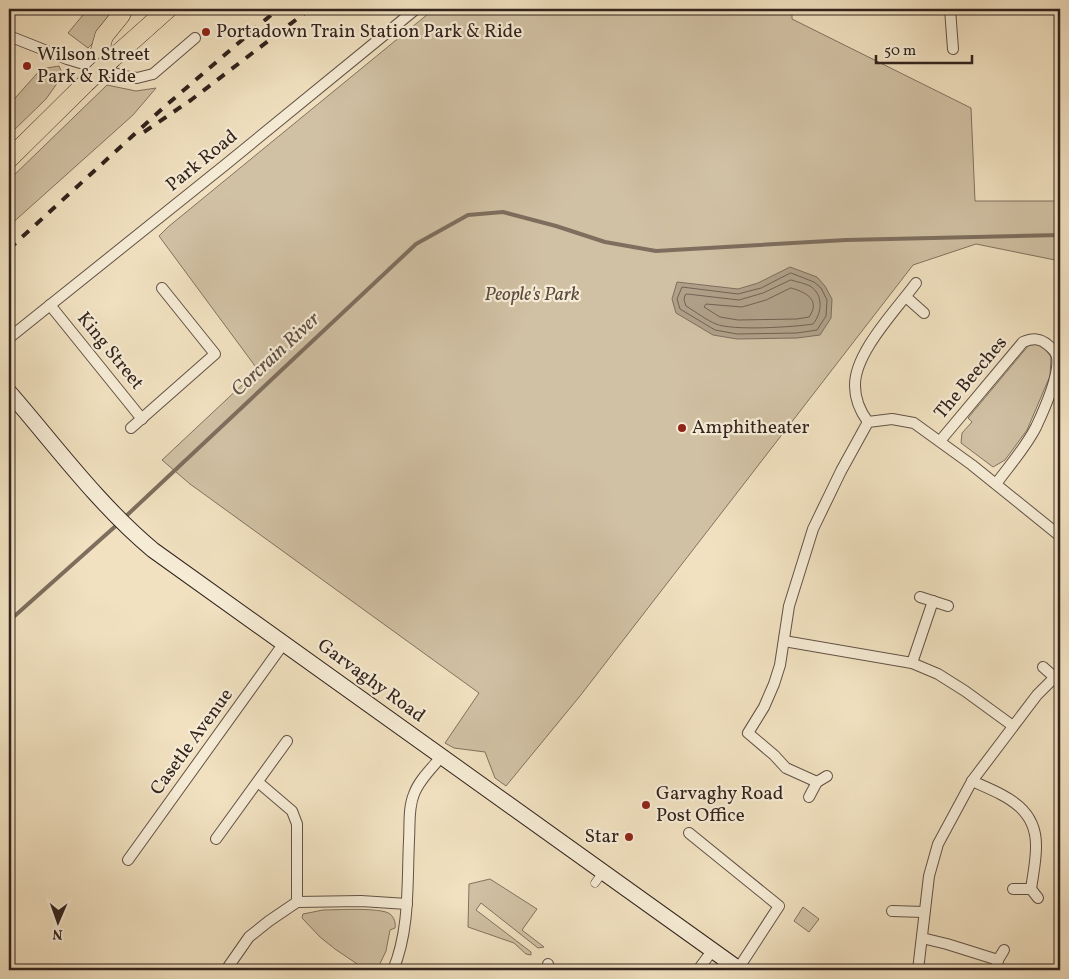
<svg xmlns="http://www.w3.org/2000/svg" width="1069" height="979" viewBox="0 0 1069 979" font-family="Vollkorn,serif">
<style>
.green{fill:#d1c1a4;stroke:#827260}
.water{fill:#b0a089;stroke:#7e6e5e}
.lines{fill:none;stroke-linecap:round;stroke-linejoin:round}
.shore{stroke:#716253;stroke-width:1}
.stream{stroke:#7e6e5e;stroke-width:4}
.pedestrian-casing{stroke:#625246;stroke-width:9}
.minor-casing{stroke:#625246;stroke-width:12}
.secondary-casing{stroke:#32231d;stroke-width:17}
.trunk-casing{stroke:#32231d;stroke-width:19}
.pedestrian{stroke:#f6ecd6;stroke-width:8}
.minor{stroke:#f6ecd6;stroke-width:10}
.secondary{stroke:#f6ecd6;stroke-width:15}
.trunk{stroke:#f1e1c0;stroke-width:18}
.rail{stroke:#32231d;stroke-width:4;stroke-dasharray:9 9;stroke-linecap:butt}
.trunk-bridge-casing{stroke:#32231d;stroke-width:19;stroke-linecap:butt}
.trunk-bridge{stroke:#f1e1c0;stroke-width:18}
.poi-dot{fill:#8f2418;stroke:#f6ecd6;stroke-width:2}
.labels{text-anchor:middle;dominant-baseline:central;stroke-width:4.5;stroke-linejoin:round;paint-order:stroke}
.poi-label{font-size:19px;fill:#32231d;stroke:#f6ecd6;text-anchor:start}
.street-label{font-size:19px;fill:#32231d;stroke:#f6ecd6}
.park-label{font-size:19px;font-style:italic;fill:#5a4a3f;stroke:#f6ecd6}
.water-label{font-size:20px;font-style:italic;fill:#5e4f43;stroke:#f6ecd6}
</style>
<rect width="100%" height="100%" fill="#f1e1c0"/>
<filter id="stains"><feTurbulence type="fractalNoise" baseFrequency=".004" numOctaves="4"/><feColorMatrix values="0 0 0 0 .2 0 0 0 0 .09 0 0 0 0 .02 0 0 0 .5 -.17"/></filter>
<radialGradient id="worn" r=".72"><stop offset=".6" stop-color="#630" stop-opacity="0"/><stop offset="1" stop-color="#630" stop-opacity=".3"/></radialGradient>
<g class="green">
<polygon points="88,9 118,9 100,36 88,48 68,33"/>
<polygon points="434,9 792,9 792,19 971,108 975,201 1060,201 1060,261 976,244 913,265 580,696 506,786 495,778 485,752 454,748 445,743 479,693 190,484 162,460 258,370 159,236 168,227"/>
<polygon points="59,66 63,75 46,99 9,135 9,105 41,69"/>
<polygon points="107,85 136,91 156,88 133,115 9,226 9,180"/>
<polygon points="1041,344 1051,357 1050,376 1027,430 1005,460 993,467 961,443 962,433 972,422 968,418 1029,345"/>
<polygon points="490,879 537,909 522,930 544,947 538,948 481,903 476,910 531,952 531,955 526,954 514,943 468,927 469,884"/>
<polygon points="803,907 819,919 809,932 794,921"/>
<path d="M323,910C336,910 381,907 390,914C394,917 396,923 395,928L390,930L386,951L377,970H366L335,949L320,937L302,918L303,914Z"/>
</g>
<polygon class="water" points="790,267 817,277 825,286 832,299 831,318 820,335 797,338 737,339 713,335 676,313 672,299 677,282 738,289 758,283"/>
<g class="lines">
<g class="shore">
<polygon points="791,273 814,282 821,288 827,300 826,316 817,330 797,333 737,334 715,330 680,309 677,299 682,287 738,294 761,288"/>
<path d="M791,280C797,282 804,283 810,286C824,295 822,313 813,324C795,327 732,331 716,324C706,320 696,312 686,306L684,300L685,295L687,294L739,300L763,293Z"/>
<path d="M791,288C806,292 821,300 809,317L797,319L738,320L720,317L704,307L706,304L742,307L766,300Z"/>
</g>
<g class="stream">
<polyline points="124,518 416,244 468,215 503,212 556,226 605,242 656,251 846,240 1060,235"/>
<polyline points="9,621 119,523"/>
</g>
<defs>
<polyline id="pedestrian" points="595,883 603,872"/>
<g id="minor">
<polyline points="950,9 953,49"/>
<polyline points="9,36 67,59 124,76 137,78 153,74 195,38"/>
<polyline points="906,297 924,313"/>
<polyline points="50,305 142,419"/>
<polyline points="9,338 225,165 416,9"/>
<path d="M868,422C860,411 855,400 855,386C854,353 897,309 916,283"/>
<polyline points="131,428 215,354 162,288"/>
<path d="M940,441L1023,342C1033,338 1040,338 1048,345C1052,348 1056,352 1057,357C1060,375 1044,410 1036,427C1026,447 1009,466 996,484"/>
<polyline points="920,597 948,606"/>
<polyline points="784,641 912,663 938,674 965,691 1013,726"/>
<polyline points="912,663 933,601"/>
<polyline points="1043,667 1060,682"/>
<path d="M972,781C1003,795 1037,806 1036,847C1036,861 1033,875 1031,889"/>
<polyline points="258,782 292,811 297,824 297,902"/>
<polyline points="817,782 786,768 774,755 748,733 764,707 774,684 780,665 789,606 813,529 841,471 868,422 892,419 914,423 972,465 1060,536"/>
<polyline points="809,797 817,782 827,776"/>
<polyline points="689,833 779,906 738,969"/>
<polyline points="216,839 287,741"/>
<polyline points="128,860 284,643"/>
<polyline points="1013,889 1031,889 1038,898"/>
<polyline points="892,911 924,912"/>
<polyline points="922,938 947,944 998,960"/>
<polyline points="548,964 550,970"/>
<polyline points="226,970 249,937 269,921 297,902 361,901 407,904"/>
<path d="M393,970C410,930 407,883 409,840C410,826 408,808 414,794C419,780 432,768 441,757"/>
<polyline points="698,970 712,951"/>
<polyline points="918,970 929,876 938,844 972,781 1037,695 1054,678"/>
<polyline points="996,970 998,960 1004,950"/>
</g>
<path id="secondary" d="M9,392C55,445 98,504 153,550L740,970"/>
<g id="trunk">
<polyline points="99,54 104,36 121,15 124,9"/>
<polyline points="113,58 168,9"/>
<polyline points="9,159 86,83"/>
</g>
</defs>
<use href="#pedestrian" class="pedestrian-casing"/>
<use href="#minor" class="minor-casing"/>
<use href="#secondary" class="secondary-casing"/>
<use href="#trunk" class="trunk-casing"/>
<use href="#pedestrian" class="pedestrian"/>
<use href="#minor" class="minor"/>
<use href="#secondary" class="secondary"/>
<use href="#trunk" class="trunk"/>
<g class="rail">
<polyline points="144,132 191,100 310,9"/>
<polyline points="9,249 163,108 278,9"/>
</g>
<defs>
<polyline id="trunk-bridge" points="86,83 113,58"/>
</defs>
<use href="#trunk-bridge" class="trunk-bridge-casing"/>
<use href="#trunk-bridge" class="trunk-bridge"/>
</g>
<g class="poi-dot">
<circle cx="206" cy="32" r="5"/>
<circle cx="27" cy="66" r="5"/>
<circle cx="682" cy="428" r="5"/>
<circle cx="646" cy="805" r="5"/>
<circle cx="629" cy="837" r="5"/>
</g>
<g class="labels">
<g class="poi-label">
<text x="216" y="32">Portadown Train Station Park &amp; Ride</text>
<text x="37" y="55">Wilson Street<tspan x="37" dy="22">Park &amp; Ride</tspan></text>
<text x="692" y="428">Amphitheater</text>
<text x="656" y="794">Garvaghy Road<tspan x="656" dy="22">Post Office</tspan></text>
<text x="619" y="837" text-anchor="end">Star</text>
</g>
<g class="street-label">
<text transform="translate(202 161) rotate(-39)">Park Road</text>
<text transform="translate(110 351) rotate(51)">King Street</text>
<text transform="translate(971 378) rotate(-50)">The Beeches</text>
<text transform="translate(371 681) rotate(36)">Garvaghy Road</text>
<text transform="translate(192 742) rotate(-54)">Casetle Avenue</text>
</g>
<g class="park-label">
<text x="532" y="295">People's Park</text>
</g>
<g class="water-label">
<text transform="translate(276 355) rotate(-43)">Corcrain River</text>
</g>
</g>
<rect width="1069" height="979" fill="none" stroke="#f1e1c0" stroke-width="30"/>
<rect x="10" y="10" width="1049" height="959" fill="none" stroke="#32231d" stroke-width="2.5"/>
<rect x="15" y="15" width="1039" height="949" fill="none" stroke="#32231d"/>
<g transform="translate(58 922) rotate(182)" stroke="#f6ecd6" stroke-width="4" paint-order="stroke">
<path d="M0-4L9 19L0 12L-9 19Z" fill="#32231d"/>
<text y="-8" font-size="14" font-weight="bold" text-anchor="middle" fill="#32231d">N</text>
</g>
<path d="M876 55v8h96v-8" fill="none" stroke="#32231d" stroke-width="2.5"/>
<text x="884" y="55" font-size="15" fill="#32231d" stroke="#f6ecd6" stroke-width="4" paint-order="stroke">50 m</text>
<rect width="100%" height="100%" filter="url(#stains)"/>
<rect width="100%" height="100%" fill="url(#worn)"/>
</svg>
